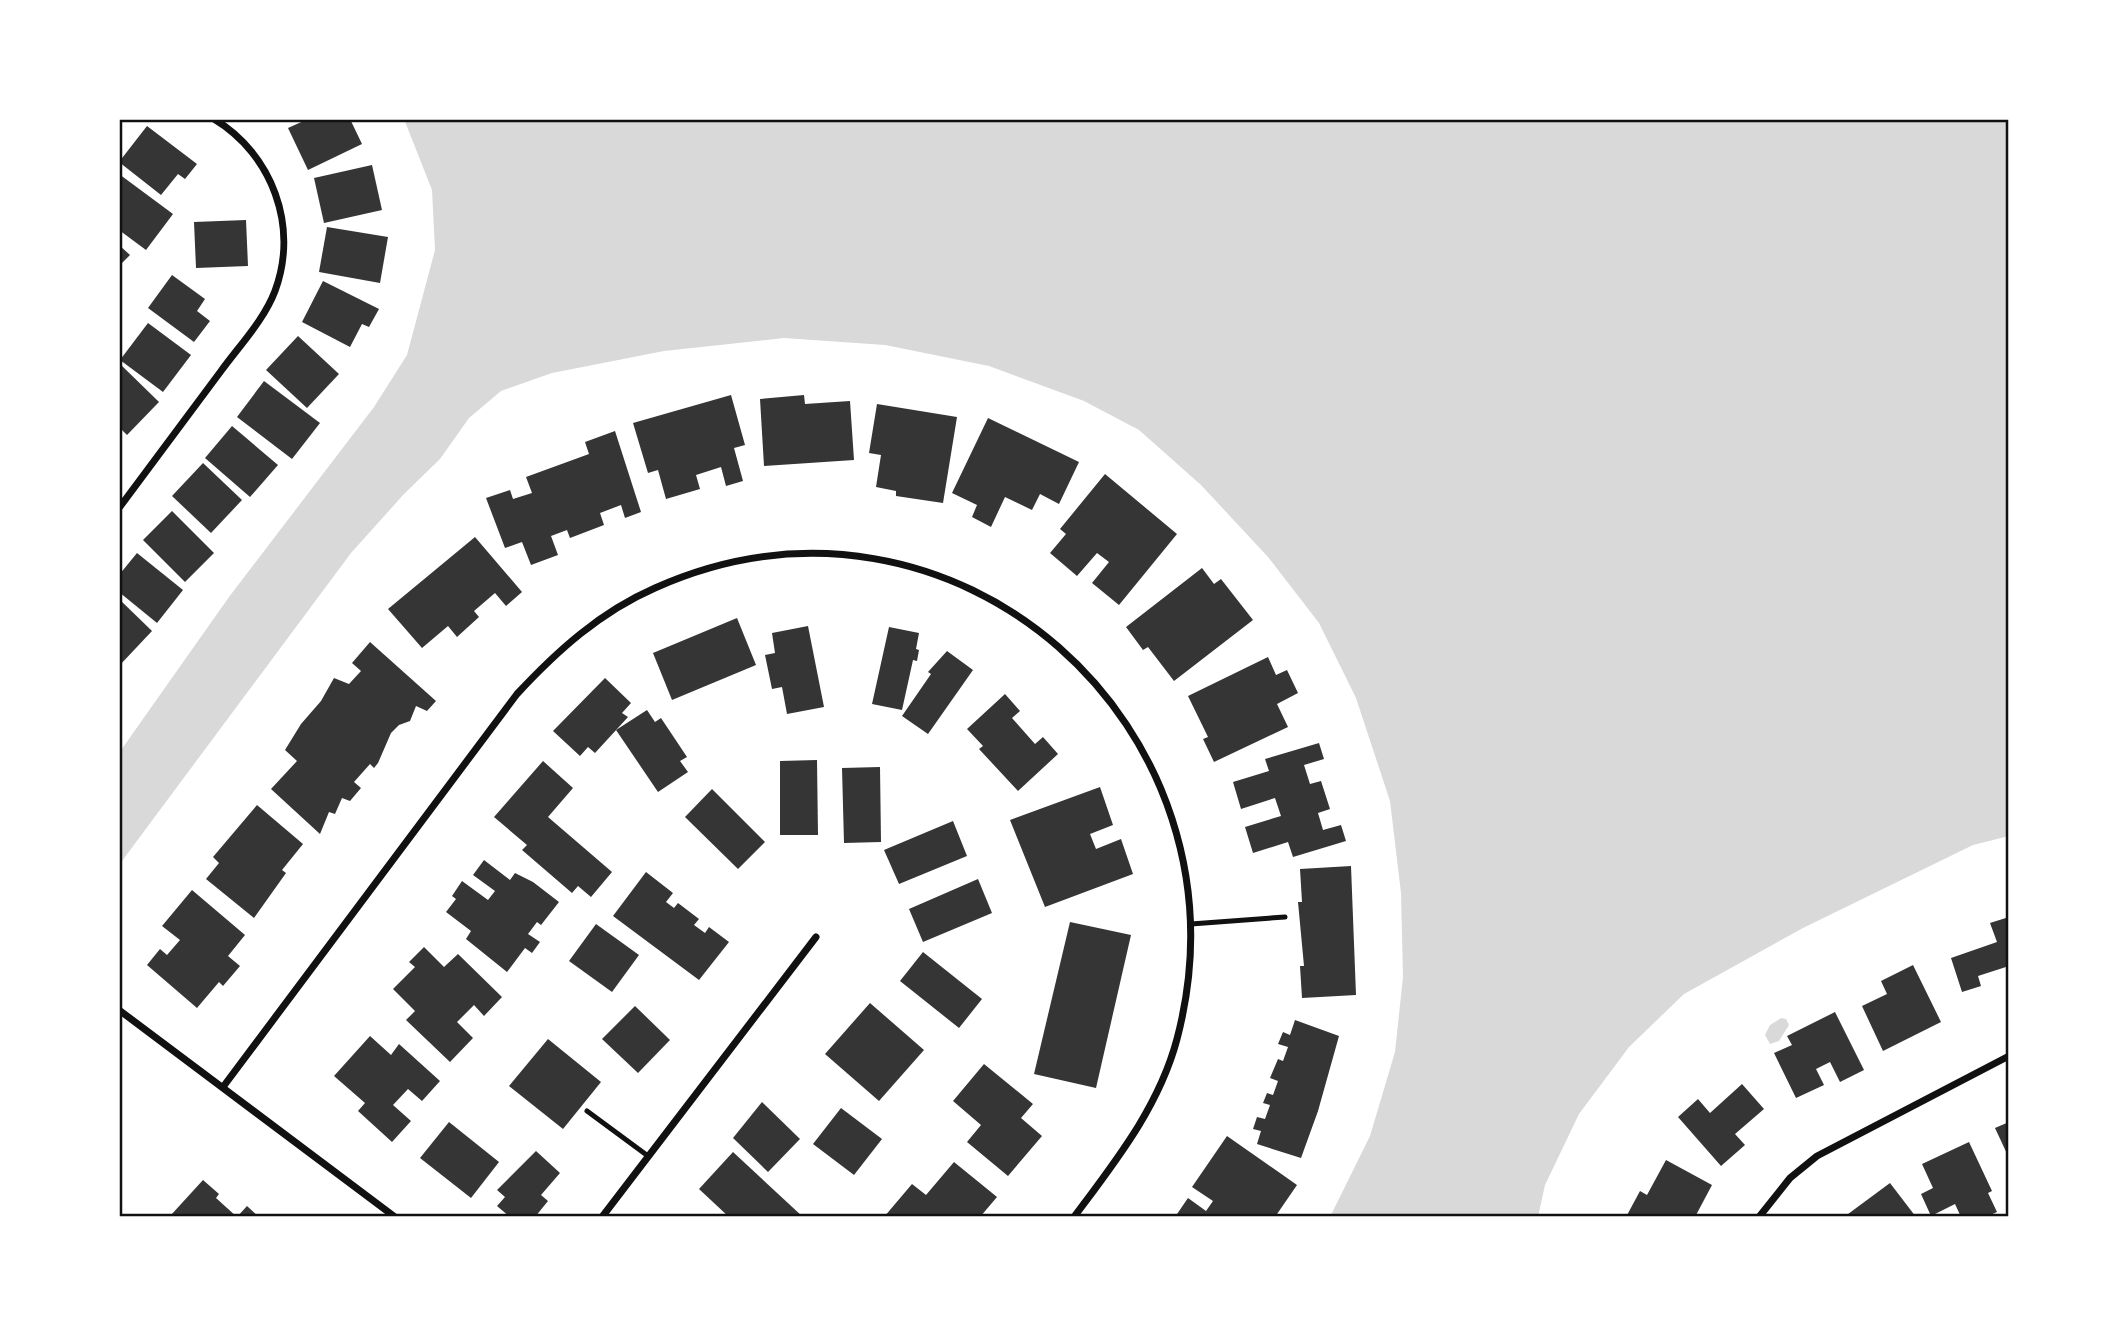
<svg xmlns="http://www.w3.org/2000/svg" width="2128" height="1336" viewBox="0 0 2128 1336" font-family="'Sofia Sans Condensed',sans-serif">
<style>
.water{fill:#d9d9d9}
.building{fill:#353535}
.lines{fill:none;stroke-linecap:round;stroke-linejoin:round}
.service{stroke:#111;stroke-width:5}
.minor{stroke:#111;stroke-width:7}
.neatline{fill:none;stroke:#111;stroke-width:2.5}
</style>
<rect width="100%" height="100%" fill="#fff"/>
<g class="water">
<polygon points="404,119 2009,119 2009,836 1973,845 1803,928 1684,994 1629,1047 1579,1114 1545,1185 1538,1217 1330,1217 1370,1136 1395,1052 1403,977 1401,893 1390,801 1356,698 1319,623 1268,557 1201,485 1139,430 1084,401 989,366 885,345 784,338 664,351 552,373 501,391 469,418 440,459 404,494 351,553 119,865 119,753 229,597 374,407 407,355 435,250 432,190"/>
<polygon points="1781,1018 1786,1019 1789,1025 1779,1041 1770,1044 1765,1035 1770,1025"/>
</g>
<g class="building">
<polygon points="308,119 350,119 362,144 308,170 288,128"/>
<polygon points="147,126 197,164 185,179 178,174 161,195 119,162"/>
<polygon points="372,165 382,210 324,223 314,178"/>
<polygon points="119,174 173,214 146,250 119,230"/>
<polygon points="246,220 248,266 196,268 194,222"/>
<polygon points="327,227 388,237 380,283 319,272"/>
<polygon points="119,245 130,255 119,266"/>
<polygon points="172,275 205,299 197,311 210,321 194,342 148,308"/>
<polygon points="323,281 379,309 369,327 362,324 350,347 302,322"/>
<polygon points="148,323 191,355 163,392 120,360"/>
<polygon points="298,336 339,374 307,408 266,370"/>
<polygon points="119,363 159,402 127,435 119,427"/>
<polygon points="264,381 320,423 292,459 237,417"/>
<polygon points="731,395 745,445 734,448 743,481 726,486 721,467 696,475 700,489 666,499 658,470 648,473 633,423"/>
<polygon points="804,395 805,404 850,401 854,460 764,466 760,399"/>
<polygon points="877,404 957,417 943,503 896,496 896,491 876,487 881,455 869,453"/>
<polygon points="988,418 1079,462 1059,504 1040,494 1032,510 1005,497 991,527 972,517 977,505 952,493"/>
<polygon points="232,426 278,465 250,497 205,458"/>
<polygon points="615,431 641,512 625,518 621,505 600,513 604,525 570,538 567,530 551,536 558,555 531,565 522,542 505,548 486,498 510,490 513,499 532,493 526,477 589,454 585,442"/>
<polygon points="203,463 242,500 211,533 172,496"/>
<polygon points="1105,474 1177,534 1119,605 1092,583 1109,562 1097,553 1077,576 1050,553 1066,534 1060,529"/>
<polygon points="172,511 214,553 185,582 143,540"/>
<polygon points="475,537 522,592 506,606 495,593 474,611 479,617 457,637 448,626 422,648 388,609"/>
<polygon points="137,553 183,590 157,623 119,592 119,575"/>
<polygon points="1202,568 1214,584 1221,579 1253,620 1174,681 1148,647 1143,650 1126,627"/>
<polygon points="119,599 152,631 119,666"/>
<polygon points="737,618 756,665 672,700 653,653"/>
<polygon points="808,626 824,707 787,714 782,687 772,689 765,655 775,653 772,633"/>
<polygon points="889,627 919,633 916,649 919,650 917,661 913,660 902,710 872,704"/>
<polygon points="370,642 436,701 427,711 416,706 410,721 399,725 391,733 378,763 374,768 370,764 354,782 361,788 350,801 342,798 335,814 329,812 320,834 271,789 297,761 285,750 301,724 321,701 334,678 349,684 361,671 352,663"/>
<polygon points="947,651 973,670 928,734 902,716 931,674 928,672"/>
<polygon points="1268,657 1276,675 1287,670 1298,693 1277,704 1288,727 1214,762 1203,739 1208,737 1188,696"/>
<polygon points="605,678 631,703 622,713 628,717 595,753 588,747 580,756 553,731"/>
<polygon points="1005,694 1020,711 1012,718 1035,744 1043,737 1058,754 1018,791 979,749 983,746 967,729"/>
<polygon points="647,710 655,722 661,718 687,757 680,761 688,772 658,792 616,730"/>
<polygon points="1319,743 1324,759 1304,765 1310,784 1321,781 1330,809 1318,813 1323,830 1341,825 1346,841 1293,857 1288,842 1253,853 1245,827 1281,816 1275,798 1241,809 1233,782 1269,771 1265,759"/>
<polygon points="817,760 818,835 780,835 780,761"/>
<polygon points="543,761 573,788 548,817 612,872 591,897 578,886 572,893 522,850 527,845 494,817"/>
<polygon points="880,767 881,842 844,843 842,768"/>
<polygon points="1100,787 1113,825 1090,834 1096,849 1121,839 1133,874 1045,907 1010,820"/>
<polygon points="712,789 765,842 738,869 685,817"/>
<polygon points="257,805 303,844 282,870 286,873 254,918 206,879 219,863 213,857"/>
<polygon points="953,821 967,856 899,884 884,850"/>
<polygon points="484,860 510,880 515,873 533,882 559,902 541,925 537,922 528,934 540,942 532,953 525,948 507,972 466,939 471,931 446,912 456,899 452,896 462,881 488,900 495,891 473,875"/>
<polygon points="1351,866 1356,995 1302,998 1300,966 1304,966 1298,902 1302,902 1300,869"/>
<polygon points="646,872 673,893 666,902 674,908 678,903 699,919 694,925 705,933 709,927 729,942 699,980 613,916"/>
<polygon points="978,879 992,913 923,942 909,909"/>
<polygon points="192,890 245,935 228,956 240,966 223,986 219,982 197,1008 147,965 160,949 167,955 180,940 162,926"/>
<polygon points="2009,917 2009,966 1978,976 1981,986 1962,992 1951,958 1997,942 1990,923"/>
<polygon points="1070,922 1131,935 1096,1088 1034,1074"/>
<polygon points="596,924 639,955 612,992 569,961"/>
<polygon points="424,947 444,967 458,954 502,997 484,1016 474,1005 457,1022 473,1038 450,1062 406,1020 415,1011 393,989 415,967 409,962"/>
<polygon points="923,952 982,999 959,1028 900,981"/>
<polygon points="1913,965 1941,1022 1883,1051 1862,1006 1887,994 1881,981"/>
<polygon points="870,1003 924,1050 879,1101 825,1054"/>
<polygon points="635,1006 670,1040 638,1073 602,1039"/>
<polygon points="1835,1012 1864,1070 1840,1082 1830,1062 1816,1069 1824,1085 1796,1098 1774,1053 1792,1045 1787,1036"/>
<polygon points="1295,1020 1339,1036 1318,1111 1301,1158 1257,1144 1261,1131 1253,1129 1257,1117 1265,1119 1270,1105 1263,1103 1267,1093 1273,1095 1278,1081 1270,1078 1278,1059 1283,1061 1288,1047 1278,1044 1283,1032 1290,1035"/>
<polygon points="370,1036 391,1055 399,1044 440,1081 422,1101 408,1089 393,1105 411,1121 392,1142 358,1111 365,1103 334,1076"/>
<polygon points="548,1039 601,1082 563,1129 509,1086"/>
<polygon points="984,1064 1033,1104 1021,1118 1042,1136 1008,1176 967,1142 981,1125 953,1101"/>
<polygon points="1742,1084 1764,1109 1735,1134 1745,1145 1721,1166 1678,1117 1698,1099 1710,1113"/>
<polygon points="762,1102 800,1139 768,1172 733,1138"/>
<polygon points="841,1108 882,1139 854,1175 813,1144"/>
<polygon points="449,1122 499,1162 471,1198 420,1158"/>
<polygon points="2009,1122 2009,1158 1995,1128"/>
<polygon points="1227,1136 1297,1185 1275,1217 1175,1217 1188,1198 1206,1211 1213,1201 1192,1187"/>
<polygon points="1969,1142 1992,1191 1988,1193 1997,1212 1986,1217 1961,1217 1955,1204 1931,1216 1921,1194 1933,1188 1922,1164"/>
<polygon points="536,1151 560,1173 541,1195 548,1201 535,1217 510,1217 497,1206 505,1197 497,1190"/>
<polygon points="733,1152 803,1217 729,1217 699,1189"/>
<polygon points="1666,1160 1712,1185 1695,1217 1626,1217 1640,1191 1647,1195"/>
<polygon points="954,1162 997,1197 980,1217 884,1217 912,1184 926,1195"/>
<polygon points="203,1180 219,1194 216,1198 237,1217 247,1206 259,1217 174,1217 171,1215"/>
<polygon points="1890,1183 1916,1217 1844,1217"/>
</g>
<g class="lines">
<g class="service">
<polyline points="1191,924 1285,917"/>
<polyline points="587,1111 648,1156"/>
</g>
<g class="minor">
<path d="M119,508C153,462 187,416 221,371C240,345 264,320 275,291C299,226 272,154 214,119"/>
<polyline points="119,1010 395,1217"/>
<path d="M223,1087L517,694C557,651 600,612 655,588C953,455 1259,728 1177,1039C1159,1107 1115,1162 1074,1217"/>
<polyline points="602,1217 816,937"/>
<polyline points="1759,1217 1790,1178 1817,1156 2009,1056"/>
</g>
</g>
<rect width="2128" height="1336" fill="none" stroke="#ffffff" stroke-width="242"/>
<rect x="121" y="121" width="1886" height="1094" class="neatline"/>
</svg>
